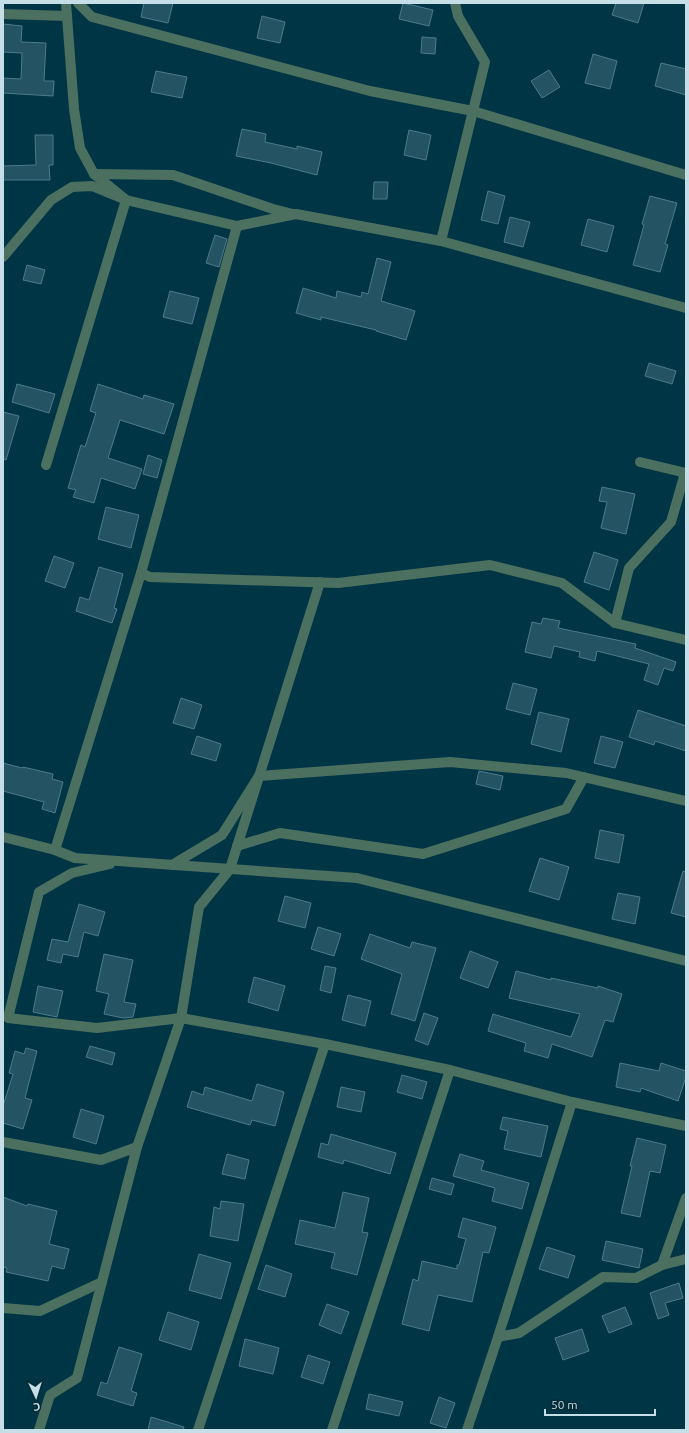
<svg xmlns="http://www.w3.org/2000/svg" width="689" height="1433" viewBox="0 0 689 1433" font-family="Ubuntu,sans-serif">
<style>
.building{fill:#245364;stroke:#4c7b8c}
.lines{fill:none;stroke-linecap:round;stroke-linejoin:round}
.minor{stroke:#4c705f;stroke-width:10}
</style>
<rect width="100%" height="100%" fill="#003545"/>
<g class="building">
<polygon points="144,3 173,3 168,23 141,17"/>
<polygon points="403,3 433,10 429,26 399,19"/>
<polygon points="616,3 644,3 638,23 612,15"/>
<polygon points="262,16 285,22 280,43 257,38"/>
<polygon points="3,24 22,26 21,42 46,43 44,81 54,81 53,96 3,93 3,78 21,79 22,53 3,52"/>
<polygon points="422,37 436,38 435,54 421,53"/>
<polygon points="593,54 617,61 610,89 585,83"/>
<polygon points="661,63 686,69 686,95 655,86"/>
<polygon points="549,70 560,87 542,98 531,81"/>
<polygon points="156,71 187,77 182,98 151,92"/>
<polygon points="242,129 266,134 265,142 297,149 297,146 322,152 317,175 271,163 236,156"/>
<polygon points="409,130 431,135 426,160 404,155"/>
<polygon points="35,135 53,135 53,165 49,165 50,180 3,180 3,166 36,165"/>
<polygon points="374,182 388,182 387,199 373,199"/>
<polygon points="488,191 505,196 498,224 481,220"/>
<polygon points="650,196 677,203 665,244 668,245 660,272 633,265 644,225 642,224"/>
<polygon points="510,217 530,222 523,247 504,242"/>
<polygon points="588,219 614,226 607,252 581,245"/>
<polygon points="215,235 227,239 219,267 206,263"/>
<polygon points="377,258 391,262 381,301 415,311 406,340 376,331 376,330 321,317 321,320 296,313 303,288 336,298 337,291 361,297 362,292 368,294"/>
<polygon points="27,265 45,270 41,284 23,280"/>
<polygon points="170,291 199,298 192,324 163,317"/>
<polygon points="649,363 676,371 672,384 645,376"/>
<polygon points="17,384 55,394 49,413 12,402"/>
<polygon points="98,384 143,399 144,395 174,404 164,434 120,420 108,458 142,469 135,489 101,478 94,503 73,497 76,490 68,488 81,445 85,447 96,413 90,411"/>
<polygon points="3,412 19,416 6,460 3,459"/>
<polygon points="148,455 162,460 157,478 143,474"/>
<polygon points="602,487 635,494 626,534 601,528 607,502 599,501"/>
<polygon points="106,507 139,515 131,548 98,539"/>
<polygon points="594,552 618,560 609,590 584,582"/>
<polygon points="54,556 74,563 65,588 45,581"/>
<polygon points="99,567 123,574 114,608 117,609 112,623 76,611 80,597 89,600"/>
<polygon points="543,618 560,621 558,628 636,644 635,648 676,662 673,671 664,668 658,685 644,680 649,664 597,651 595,661 579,657 580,652 554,646 551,658 525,652 532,622 541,624"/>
<polygon points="513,683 537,689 530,715 506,709"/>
<polygon points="181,698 202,705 194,729 173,723"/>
<polygon points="638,710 686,726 686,751 655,741 654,745 629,737"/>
<polygon points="539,712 569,719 561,752 531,744"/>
<polygon points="197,736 221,744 216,761 191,754"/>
<polygon points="601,736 623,742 615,768 594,763"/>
<polygon points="3,763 22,768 23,767 53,774 52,779 63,782 55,813 42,809 44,802 3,791"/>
<polygon points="479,771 503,776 500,790 476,784"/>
<polygon points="600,830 624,835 619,863 595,858"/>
<polygon points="540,858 569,867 559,900 529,891"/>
<polygon points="683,871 686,872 686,917 671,913"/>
<polygon points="618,893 640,897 635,924 612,919"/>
<polygon points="285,896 311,903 305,928 278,921"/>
<polygon points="79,904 105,912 98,936 84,932 78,957 63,954 61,963 47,960 52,939 68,942"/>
<polygon points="318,927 341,934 334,956 311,949"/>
<polygon points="370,934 410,948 412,942 436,948 415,1021 391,1014 402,974 361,959"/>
<polygon points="470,951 498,962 488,988 460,978"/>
<polygon points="104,954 133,960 124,1002 136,1004 133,1017 123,1018 104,1014 109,994 96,991"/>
<polygon points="325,966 336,968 331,993 320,990"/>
<polygon points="516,971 551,980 551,978 598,988 598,986 622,994 613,1022 605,1020 592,1057 552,1044 548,1058 524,1051 526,1043 488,1031 493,1014 571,1037 580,1014 509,998"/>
<polygon points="254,977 285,986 278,1011 248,1002"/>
<polygon points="38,986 63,991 57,1017 33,1012"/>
<polygon points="348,995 371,1001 365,1026 342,1020"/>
<polygon points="424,1013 438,1018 428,1045 415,1040"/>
<polygon points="90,1046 115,1053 112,1065 86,1057"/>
<polygon points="26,1048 37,1051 25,1098 32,1100 23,1129 3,1123 3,1106 13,1074 9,1073 15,1051 24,1054"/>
<polygon points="620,1063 659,1071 661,1063 686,1071 686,1077 678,1101 641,1088 640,1092 616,1087"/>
<polygon points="402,1075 427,1082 422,1099 397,1092"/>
<polygon points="257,1084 284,1092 275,1126 252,1120 250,1125 187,1107 192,1091 203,1095 205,1087 252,1101"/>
<polygon points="341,1087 365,1092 361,1112 337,1107"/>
<polygon points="81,1109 104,1116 96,1144 73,1137"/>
<polygon points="503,1117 548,1126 541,1157 504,1149 508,1131 500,1129"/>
<polygon points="331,1134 396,1153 390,1174 344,1160 343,1164 318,1157 321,1143 328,1145"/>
<polygon points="637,1138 666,1145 660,1173 650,1171 640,1217 621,1213 632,1166 630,1166"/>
<polygon points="227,1154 249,1160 245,1179 222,1174"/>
<polygon points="460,1154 484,1161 481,1170 529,1183 522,1209 492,1201 495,1188 453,1176"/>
<polygon points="432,1178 454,1184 451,1195 429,1189"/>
<polygon points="343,1192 369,1198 362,1232 368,1233 357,1275 331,1268 335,1253 295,1244 300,1220 335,1228"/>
<polygon points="3,1197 27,1206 28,1204 57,1211 49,1244 69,1249 64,1269 52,1266 48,1281 6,1272 7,1268 3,1267"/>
<polygon points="221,1201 244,1204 238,1241 210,1236 214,1207 220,1209"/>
<polygon points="463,1218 496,1227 489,1253 483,1252 472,1302 438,1295 429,1331 402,1324 413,1279 418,1281 422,1261 457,1269 457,1265 459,1265 466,1239 458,1237"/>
<polygon points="606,1241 643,1249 639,1268 602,1260"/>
<polygon points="547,1247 575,1256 568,1278 539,1269"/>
<polygon points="199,1254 231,1263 221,1299 189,1290"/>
<polygon points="266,1265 292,1274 285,1297 258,1289"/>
<polygon points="679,1283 683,1298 665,1303 669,1315 658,1319 650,1293"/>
<polygon points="327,1304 349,1312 341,1334 319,1325"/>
<polygon points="625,1307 632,1324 609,1333 602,1316"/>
<polygon points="168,1312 199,1322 191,1350 159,1340"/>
<polygon points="582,1329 589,1351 563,1360 555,1338"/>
<polygon points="245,1339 279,1348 273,1374 239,1366"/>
<polygon points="119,1347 142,1354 131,1391 137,1393 133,1406 97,1395 101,1382 107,1384"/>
<polygon points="308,1355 330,1362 323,1384 301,1377"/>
<polygon points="369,1394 403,1402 399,1416 366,1409"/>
<polygon points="439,1397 455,1403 446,1428 430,1423"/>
<polygon points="151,1417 184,1427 183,1430 148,1430"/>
</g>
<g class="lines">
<g class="minor">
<polyline points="66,3 74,109 80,148 94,174 126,200 237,226 296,214 441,241 686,308"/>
<polyline points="78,3 92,17 370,91 473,111 686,175"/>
<polyline points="3,14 67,16"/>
<polyline points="94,174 173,175 273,209 293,214"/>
<polyline points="441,241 485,62 458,16 455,3"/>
<polyline points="3,257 51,200 72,187 92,186 126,200 46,465"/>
<polyline points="640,462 686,473"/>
<polyline points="685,473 671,522 629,568 615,623 686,640"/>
<polyline points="141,573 150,577 338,583 490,565 562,583 615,623"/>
<polyline points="3,837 55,850 75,858 357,878 686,961"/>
<polyline points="237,846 280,833 423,854 566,809 584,777"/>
<polyline points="55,850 141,573 237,226"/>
<polyline points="110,864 72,873 39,892 8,1018 97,1028 181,1018 325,1044"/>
<polyline points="172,865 222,835 259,776 450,762 566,773 686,801"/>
<polyline points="3,1142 101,1160 137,1147 181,1018 199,907 230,869 320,582"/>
<polyline points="662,1265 686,1198"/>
<polyline points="3,1308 40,1311 102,1282"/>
<polyline points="498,1337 572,1102 686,1126"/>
<polyline points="39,1430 50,1395 77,1378 137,1147"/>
<polyline points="198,1430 325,1044 450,1070 572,1102"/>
<polyline points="332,1430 450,1070"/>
<polyline points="467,1430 498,1337 519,1333 603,1277 636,1278 662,1265 686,1259"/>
</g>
</g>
<rect width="689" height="1433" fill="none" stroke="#c6dee8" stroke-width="8"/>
<g transform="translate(36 1397) rotate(176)" stroke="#042a36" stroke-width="3" paint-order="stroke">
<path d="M0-3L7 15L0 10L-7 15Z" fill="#c6dee8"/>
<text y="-6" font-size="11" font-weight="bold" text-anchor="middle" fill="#c6dee8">С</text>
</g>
<path d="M545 1409v6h110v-6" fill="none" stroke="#c6dee8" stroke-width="2"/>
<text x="551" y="1409" font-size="12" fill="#c6dee8" stroke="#042a36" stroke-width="3" paint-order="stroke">50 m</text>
</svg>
